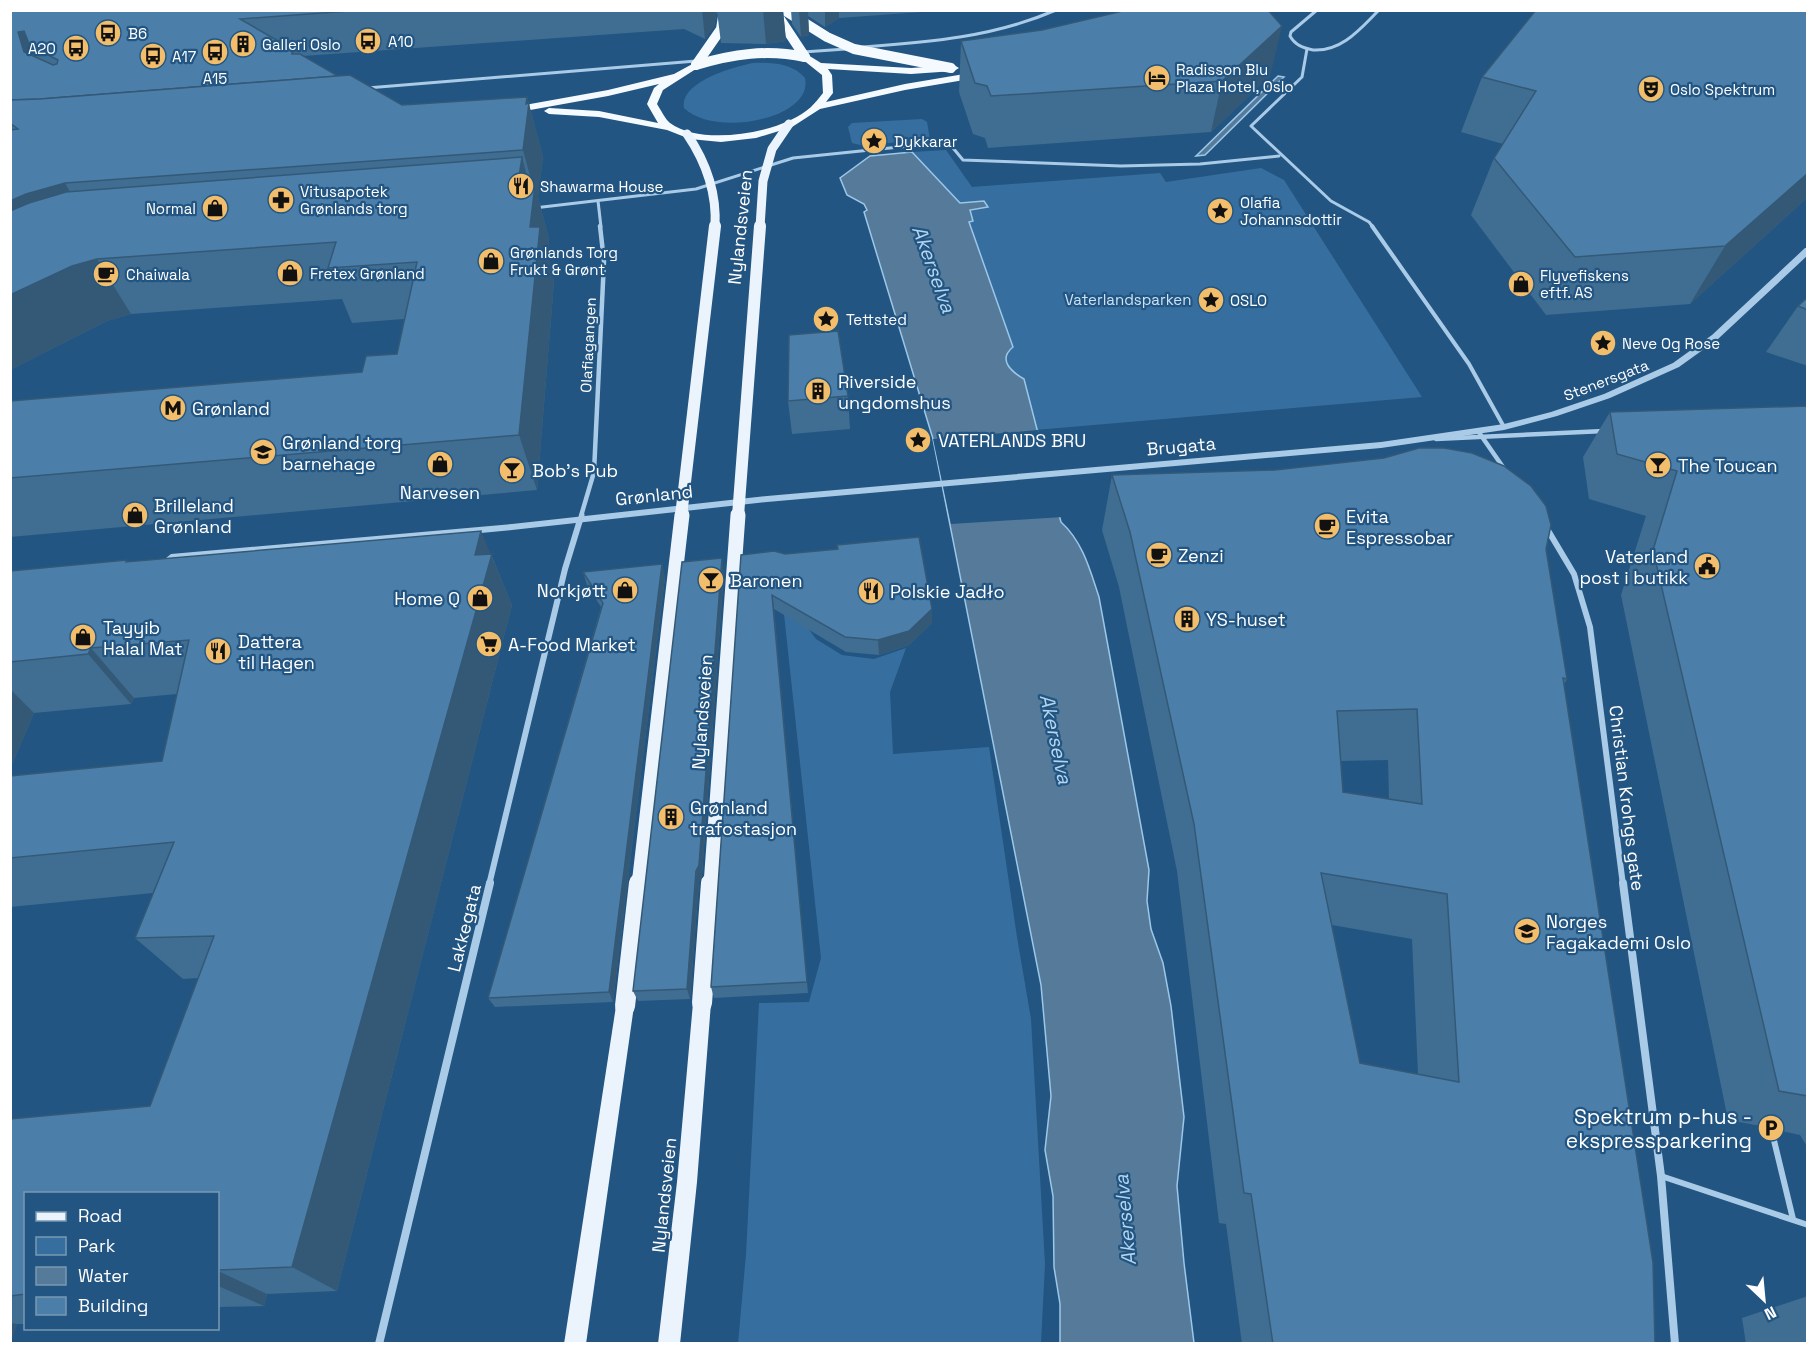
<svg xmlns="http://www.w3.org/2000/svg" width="1818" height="1354" viewBox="0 0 1818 1354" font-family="'Space Grotesk',sans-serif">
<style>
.green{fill:#366f9f}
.water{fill:#567b9a;stroke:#9cc7e9;stroke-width:1.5}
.pier{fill:#225581}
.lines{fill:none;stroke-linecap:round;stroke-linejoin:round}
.service-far2{stroke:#a9cbe7;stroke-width:3}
.service-far1{stroke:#a9cbe7;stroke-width:4}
.service{stroke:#a9cbe7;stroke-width:6}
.pedestrian-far2{stroke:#a9cbe7;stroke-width:3}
.pedestrian-far1{stroke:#a9cbe7;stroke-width:4.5}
.pedestrian{stroke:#a9cbe7;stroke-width:5}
.minor-far2{stroke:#a9cbe7;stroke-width:4.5}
.minor-far1{stroke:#a9cbe7;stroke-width:6}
.minor{stroke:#a9cbe7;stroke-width:8}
.tertiary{fill:#a9cbe7;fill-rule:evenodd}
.primary{fill:#ebf4fd;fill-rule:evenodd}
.trunk{fill:#f5fafe;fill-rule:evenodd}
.primary-bridge-far3{stroke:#ebf4fd;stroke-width:9}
.primary-bridge-far2{stroke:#ebf4fd;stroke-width:12}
.primary-bridge-far1{stroke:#ebf4fd;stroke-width:15}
.primary-bridge{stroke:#ebf4fd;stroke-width:20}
.trunk-bridge{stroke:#f5fafe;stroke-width:10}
.wall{fill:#406d92;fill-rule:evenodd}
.shaded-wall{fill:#345977}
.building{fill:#4b7faa;stroke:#345977;stroke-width:1.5;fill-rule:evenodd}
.labels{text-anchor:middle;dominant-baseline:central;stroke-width:4.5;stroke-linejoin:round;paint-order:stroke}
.far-poi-label{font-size:15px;fill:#fff;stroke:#225581;text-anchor:start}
.far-park-label{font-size:15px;fill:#cce3f6;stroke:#225581}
.far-street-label{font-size:15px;fill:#fff;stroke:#225581}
.street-label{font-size:18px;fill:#fff;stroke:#225581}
.poi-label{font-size:18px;fill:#fff;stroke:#225581;text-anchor:start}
.water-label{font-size:20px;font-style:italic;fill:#b4d5ef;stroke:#225581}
.near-poi-label{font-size:21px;fill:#fff;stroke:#225581;text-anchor:end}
</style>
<rect width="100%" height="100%" fill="#225581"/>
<g class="green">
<path d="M753,63C772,62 792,63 805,78C814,119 714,138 684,108C679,82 733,67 753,63Z"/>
<polygon points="922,119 927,122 930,140 860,145 852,143 848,127 852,123"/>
<path d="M946,150L972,187L1160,173L1166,182L1261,168L1284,180L1422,397L1035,430L1024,380C1011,372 998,360 1013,347L969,222L972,221L969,210L987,207L984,201L960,203L912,152Z"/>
<polygon points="784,614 808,628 816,639 842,655 874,659 906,648 890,692 893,754 989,747 1017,937 1031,1019 1045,1264 1041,1343 738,1344 746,1254 759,1003 809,1002 821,958"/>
</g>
<g class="water">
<polygon points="1278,76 1284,77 1205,155 1196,156"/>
<path d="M912,152L960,203L984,201L988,207L970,210L973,221L969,222L1013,347C997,360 1012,372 1024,379L1061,522C1083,542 1090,570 1099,597L1149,870L1147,901L1151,929L1163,963L1171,1006L1184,1117L1177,1186L1184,1263L1194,1343H1060V1304L1054,1267L1053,1196L1045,1150L1051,1096L1041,985L933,439L864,212L867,210L864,204L847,195L840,178L870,156Z"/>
</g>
<polygon class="pier" points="1038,430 1063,517 951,524 933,439"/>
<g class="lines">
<g class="service-far2">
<path d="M1317,10L1291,32L1290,36C1295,45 1303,48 1313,50C1342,52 1361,28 1379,10"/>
<path d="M863,47C930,42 994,37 1056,10"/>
<polyline points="1307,49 1302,77 1251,126 1331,201 1369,222 1373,227"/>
<polyline points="803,52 846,49"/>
<polyline points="367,88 696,61"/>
</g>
<polyline class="service-far1" points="1372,226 1469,364 1504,427"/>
<g class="service">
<polyline points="1771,1128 1793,1219"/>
<polyline points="1661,1176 1808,1225"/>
</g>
<g class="pedestrian-far2">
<polyline points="598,201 601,227"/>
<polyline points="534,208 696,189 793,158 948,142 963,160 1121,166 1200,164 1279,156"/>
</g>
<g class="pedestrian-far1">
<polyline points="1436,439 1604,431"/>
<polyline points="581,516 594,472 604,261 600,226"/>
</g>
<polyline class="pedestrian" points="580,520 582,515"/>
<polyline class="minor-far2" points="1478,431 1505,470"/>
<g class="minor-far1">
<polyline points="1546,527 1574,574 1590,627 1623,885"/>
<polyline points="489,885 565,569 580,520"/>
</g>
<g class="minor">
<polyline points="1623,883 1661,1176 1675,1344"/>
<polyline points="379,1344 490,883"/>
</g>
<polygon class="tertiary" points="1805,248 1808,248 1808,255 1718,339 1679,367 1610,398 1557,416 1504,430 1381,448 767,502 512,530 171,562 166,558 171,554 512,524 767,496 1381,442 1504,424 1551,412 1604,394 1673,363 1712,335"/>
<g class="primary">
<polygon points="702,994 708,997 711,1003 697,1182 680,1344 658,1344 677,1182 693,1003 696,997"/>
<polygon points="625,997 631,1000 634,1006 586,1344 564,1344 616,1006 619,1000"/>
</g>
<path class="trunk" d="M802,55H808L821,63L911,68L954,65L959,68L954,71L911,74L828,69L832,75L833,93L826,102L905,84L982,71L987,74L982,77L905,90L820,109L792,127L756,138L721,142L690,139L667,130L599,117L549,114L544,111L549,108L599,111L658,123L647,104L654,88L659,84L608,96L508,114L503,111L508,108L608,90L674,74L696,62L701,65L699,67L663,90L657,104C661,110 665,119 670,123C702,147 783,133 811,107C815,103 819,98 823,93L822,75L802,59Z"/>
<g class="primary-bridge-far3">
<path d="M687,134C706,162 717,193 715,227"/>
<polyline points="760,227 763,181 772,149 789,124"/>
</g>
<g class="primary-bridge-far2">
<polyline points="681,516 715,226"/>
<polyline points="738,516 760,226"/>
</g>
<g class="primary-bridge-far1">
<polyline points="639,885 682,515"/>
<polyline points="711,885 738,515"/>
</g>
<g class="primary-bridge">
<polyline points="702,1003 711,883"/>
<polyline points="625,1006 639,883"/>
</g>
<g class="trunk-bridge">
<polyline points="774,10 805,57"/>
<polyline points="784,10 827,37 854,49 951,68"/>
<path d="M696,65C733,54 767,49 805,57"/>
<polyline points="696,65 721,29 724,10"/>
</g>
</g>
<g class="wall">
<polygon points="10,10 783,10 786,41 766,44 721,43 717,11 714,26 705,39 684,29 303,56 338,76 402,105 527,97 543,157 538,197 549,239 548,256 554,282 537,490 10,537 10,401 362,372 397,354 404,319 352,323 342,299 131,314 107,321 10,370"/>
<polygon points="791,10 950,10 839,18 825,27 808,16 809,35 801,37 792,24"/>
<polygon points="1536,10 1808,197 1690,304 1546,315 1471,215 1494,158 1503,144 1461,132 1482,77"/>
<polygon points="1042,30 1270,76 1211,132 988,148 985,138 973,134 959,92 961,41"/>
<polygon points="1808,297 1808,366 1766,352 1798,306"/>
<polygon points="848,396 850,429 792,434 788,401"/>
<polygon points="1808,406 1808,1148 1800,1135 1777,1130 1773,1124 1766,1127 1728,1120 1621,595 1646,516 1589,499 1583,457 1610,412"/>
<path d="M1112,475L1546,549L1567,679L1564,684L1655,1344H1242L1226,1224L1219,1223L1177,871L1119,587L1102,530ZM1388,760L1389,799L1343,792L1341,761ZM1332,925L1412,939L1418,1074L1360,1063Z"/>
<polygon points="491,554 512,605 337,1291 267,1294 264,1306 218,1307 218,1194 26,1194 26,1324 17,1324 10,1344 10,1119 150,1106 198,978 183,979 135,938 153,893 10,907 10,776 162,761 177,694 134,698 131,704 34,713 10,769 10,571 128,562"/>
<polygon points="785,554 932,609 932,623 909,645 879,655 846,652 774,609 808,993 714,998 711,987 741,555"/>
<polygon points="724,571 702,875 699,882 690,999 638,1001 633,991"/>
<polygon points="583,572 665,577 613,1002 495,1007 488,998 601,607 587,585"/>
<polygon points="1808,1296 1808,1344 1746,1344 1742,1318"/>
</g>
<g class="shaded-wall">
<polygon points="702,10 717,10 714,26 705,39"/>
<polygon points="763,10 783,10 786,41 766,44"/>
<polygon points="799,10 808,10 809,35 801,37"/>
<polygon points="825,10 839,10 839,18 825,27"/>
<polygon points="1282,26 1270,76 1211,132 1222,81"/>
<polygon points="24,31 30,46 44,72 24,52 18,32"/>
<polygon points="527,97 543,157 538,197 549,239 548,256 554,282 537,490 519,435 530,227 519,177 522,157 533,199 534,191 523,150"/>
<polygon points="1808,173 1808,197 1690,304 1725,246"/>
<polygon points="65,183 97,238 10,274 10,201 26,194"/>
<polygon points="97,259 131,314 107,321 10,370 10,295 72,266"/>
<polygon points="481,531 512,605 337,1291 292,1267"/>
<polygon points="722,558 724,571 702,875 699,882 690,999 687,989"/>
<polygon points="662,564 665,577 613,1002 609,992"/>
<polygon points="772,595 774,609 808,993 807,982"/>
<polygon points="932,609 932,623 909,645 879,655 878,640"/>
<polygon points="91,648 134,698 131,704 88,654"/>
<polygon points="10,689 34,713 10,769"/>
<polygon points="218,1271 267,1294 264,1306 218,1286"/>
<polygon points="10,1323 17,1324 11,1344 10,1344"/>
</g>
<g class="building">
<path d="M10,10H363L240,19L292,49V54H300L338,76L40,99L10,100ZM24,31L30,46L58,60L57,64L53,65L24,52L18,32Z"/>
<polygon points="1127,10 1268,10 1282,26 1222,81 991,96 987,86 975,83 961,41 1042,30"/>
<polygon points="1536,10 1808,10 1808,173 1725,246 1575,257 1494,158 1536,91 1482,77"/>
<polygon points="350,75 402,105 527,97 526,104 529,103 523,150 65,183 26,194 10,201 10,130 18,129 10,123 10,100 40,99"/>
<polygon points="522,157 519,177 535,185 530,227 540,227 519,435 10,478 10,401 362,372 366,356 397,354 417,262 328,268 336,242 97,259 72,266 10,295 10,211 29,203 66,192"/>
<polygon points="1808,297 1808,310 1798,306"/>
<polygon points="838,331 848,396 788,401 789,335"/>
<polygon points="1808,406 1808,1096 1779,1091 1653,550 1677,471 1617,454 1610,412"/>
<path d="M1419,448H1444L1472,453L1504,466L1531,486L1546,506L1551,525L1546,549L1567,679L1563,678L1653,1263L1655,1344H1273L1251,1194L1244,1193L1194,824L1130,532L1112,475L1275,470L1384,458ZM1417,709L1422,804L1343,792L1337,711ZM1321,873L1447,894L1459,1082L1360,1063Z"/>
<polygon points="481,531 475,555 492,554 292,1267 218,1270 218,1194 26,1194 26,1294 10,1296 10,1119 150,1106 214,936 135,938 174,842 10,858 10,776 162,761 189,640 91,648 88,654 10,662 10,571 127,560 126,562"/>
<polygon points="919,537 932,609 909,631 878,640 845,637 772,595 807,982 711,987 741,555 774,551 785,554 838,549 837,545"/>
<polygon points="722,558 699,865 696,871 687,989 633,991 682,562"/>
<polygon points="662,564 609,992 488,998 603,603 583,572"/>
</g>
<defs>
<symbol id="bus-disc" viewBox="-11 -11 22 22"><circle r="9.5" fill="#f3be6b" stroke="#225581"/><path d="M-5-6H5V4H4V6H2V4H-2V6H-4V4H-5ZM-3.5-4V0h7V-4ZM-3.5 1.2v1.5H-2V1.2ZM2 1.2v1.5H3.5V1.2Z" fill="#111"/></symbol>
<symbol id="building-disc" viewBox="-11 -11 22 22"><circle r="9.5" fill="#f3be6b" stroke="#225581"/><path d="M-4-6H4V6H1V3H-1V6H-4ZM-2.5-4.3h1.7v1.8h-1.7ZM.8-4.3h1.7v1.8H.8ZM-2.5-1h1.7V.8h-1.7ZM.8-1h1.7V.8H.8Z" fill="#111"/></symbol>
<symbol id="hotel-disc" viewBox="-11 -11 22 22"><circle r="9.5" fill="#f3be6b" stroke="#225581"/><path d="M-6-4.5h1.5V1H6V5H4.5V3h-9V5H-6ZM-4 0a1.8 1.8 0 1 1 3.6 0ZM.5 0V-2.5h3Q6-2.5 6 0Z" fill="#111"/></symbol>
<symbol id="theatre-disc" viewBox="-11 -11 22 22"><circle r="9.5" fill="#f3be6b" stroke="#225581"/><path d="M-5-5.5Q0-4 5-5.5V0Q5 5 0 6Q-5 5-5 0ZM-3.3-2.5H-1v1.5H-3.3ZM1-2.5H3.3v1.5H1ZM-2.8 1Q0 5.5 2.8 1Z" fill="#111"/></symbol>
<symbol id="sight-disc" viewBox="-11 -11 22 22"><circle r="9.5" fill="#f3be6b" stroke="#225581"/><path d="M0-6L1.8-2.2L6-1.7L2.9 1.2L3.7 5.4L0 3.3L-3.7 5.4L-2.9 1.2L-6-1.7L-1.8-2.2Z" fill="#111"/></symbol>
<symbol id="restaurant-disc" viewBox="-11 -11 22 22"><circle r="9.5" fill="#f3be6b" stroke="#225581"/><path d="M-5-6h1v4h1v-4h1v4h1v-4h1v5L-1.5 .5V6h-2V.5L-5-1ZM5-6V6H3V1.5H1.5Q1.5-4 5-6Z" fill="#111"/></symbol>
<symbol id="pharmacy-disc" viewBox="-11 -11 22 22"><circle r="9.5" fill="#f3be6b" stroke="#225581"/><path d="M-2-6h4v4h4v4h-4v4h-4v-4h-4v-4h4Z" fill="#111"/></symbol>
<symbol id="shop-disc" viewBox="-11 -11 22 22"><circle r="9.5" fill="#f3be6b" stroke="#225581"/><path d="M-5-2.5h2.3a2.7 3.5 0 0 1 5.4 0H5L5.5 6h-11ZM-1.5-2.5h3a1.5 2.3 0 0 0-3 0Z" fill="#111"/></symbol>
<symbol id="cafe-disc" viewBox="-11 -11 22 22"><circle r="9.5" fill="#f3be6b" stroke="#225581"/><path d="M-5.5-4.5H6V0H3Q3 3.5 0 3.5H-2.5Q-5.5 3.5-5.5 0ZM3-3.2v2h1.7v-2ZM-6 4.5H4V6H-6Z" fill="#111"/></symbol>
<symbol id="metro-disc" viewBox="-11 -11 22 22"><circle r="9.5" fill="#f3be6b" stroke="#225581"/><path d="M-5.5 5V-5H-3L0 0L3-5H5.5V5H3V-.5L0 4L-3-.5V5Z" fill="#111"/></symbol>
<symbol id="school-disc" viewBox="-11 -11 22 22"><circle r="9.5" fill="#f3be6b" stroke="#225581"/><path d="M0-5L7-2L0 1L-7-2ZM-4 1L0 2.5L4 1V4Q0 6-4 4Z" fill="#111"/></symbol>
<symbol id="bar-disc" viewBox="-11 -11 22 22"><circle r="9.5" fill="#f3be6b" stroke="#225581"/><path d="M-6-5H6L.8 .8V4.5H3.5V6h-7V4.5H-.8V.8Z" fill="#111"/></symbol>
<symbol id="civic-disc" viewBox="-11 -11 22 22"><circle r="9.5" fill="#f3be6b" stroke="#225581"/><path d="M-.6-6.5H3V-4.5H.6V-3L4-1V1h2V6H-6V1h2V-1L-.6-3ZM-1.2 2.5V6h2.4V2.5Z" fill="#111"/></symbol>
<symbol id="supermarket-disc" viewBox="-11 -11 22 22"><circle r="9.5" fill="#f3be6b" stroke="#225581"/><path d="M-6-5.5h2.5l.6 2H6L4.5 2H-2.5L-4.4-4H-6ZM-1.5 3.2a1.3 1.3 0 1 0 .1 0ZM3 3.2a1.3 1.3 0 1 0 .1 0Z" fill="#111"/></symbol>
<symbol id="parking-disc" viewBox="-11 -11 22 22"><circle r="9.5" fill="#f3be6b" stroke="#225581"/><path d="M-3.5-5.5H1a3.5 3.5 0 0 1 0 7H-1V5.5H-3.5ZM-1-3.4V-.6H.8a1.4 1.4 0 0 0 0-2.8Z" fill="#111"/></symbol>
</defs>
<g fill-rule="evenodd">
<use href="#bus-disc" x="93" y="18" width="30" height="30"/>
<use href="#bus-disc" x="353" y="26" width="30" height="30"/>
<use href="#building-disc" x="228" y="29" width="30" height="30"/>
<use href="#bus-disc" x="61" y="33" width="30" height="30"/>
<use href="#bus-disc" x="200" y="37" width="30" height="30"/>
<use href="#bus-disc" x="138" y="41" width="30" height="30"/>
<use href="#hotel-disc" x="1142" y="63" width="30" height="30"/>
<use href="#theatre-disc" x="1636" y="74" width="30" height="30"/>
<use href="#sight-disc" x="859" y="126" width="30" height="30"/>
<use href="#restaurant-disc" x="506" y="171" width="30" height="30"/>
<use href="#pharmacy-disc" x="266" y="185" width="30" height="30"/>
<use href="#shop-disc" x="200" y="193" width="30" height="30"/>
<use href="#sight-disc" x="1205" y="196" width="30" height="30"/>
<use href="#shop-disc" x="476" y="246" width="30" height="30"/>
<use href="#shop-disc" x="275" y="258" width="30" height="30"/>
<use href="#cafe-disc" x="91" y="259" width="30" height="30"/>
<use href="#shop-disc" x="1506" y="269" width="30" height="30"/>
<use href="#sight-disc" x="1196" y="285" width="30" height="30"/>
<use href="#sight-disc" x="811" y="304" width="30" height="30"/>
<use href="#sight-disc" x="1588" y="328" width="30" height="30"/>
<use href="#building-disc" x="803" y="376" width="30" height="30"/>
<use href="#metro-disc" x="158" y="393" width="30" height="30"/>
<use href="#sight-disc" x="903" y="425" width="30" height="30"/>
<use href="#school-disc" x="248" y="437" width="30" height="30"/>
<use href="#shop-disc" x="425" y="449" width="30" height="30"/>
<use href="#bar-disc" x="1643" y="450" width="30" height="30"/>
<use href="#bar-disc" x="497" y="455" width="30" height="30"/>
<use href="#shop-disc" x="120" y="500" width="30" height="30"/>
<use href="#cafe-disc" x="1312" y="511" width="30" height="30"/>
<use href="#cafe-disc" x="1144" y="540" width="30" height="30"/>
<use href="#civic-disc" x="1692" y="551" width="30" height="30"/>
<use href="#bar-disc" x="696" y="565" width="30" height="30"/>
<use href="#shop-disc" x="610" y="575" width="30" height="30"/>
<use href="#restaurant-disc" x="856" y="576" width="30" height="30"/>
<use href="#shop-disc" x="465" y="583" width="30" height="30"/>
<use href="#building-disc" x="1172" y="604" width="30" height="30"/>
<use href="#shop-disc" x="68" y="622" width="30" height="30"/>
<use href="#supermarket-disc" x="474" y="629" width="30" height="30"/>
<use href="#restaurant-disc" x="203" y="636" width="30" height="30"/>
<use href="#building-disc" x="656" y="802" width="30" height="30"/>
<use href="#school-disc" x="1512" y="916" width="30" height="30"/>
<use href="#parking-disc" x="1756" y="1113" width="30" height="30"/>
</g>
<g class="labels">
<g class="far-poi-label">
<text x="128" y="33">B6</text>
<text x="388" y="41">A10</text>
<text x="262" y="44">Galleri Oslo</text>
<text x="56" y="48" text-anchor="end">A20</text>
<text x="172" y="56">A17</text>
<text x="1176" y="69">Radisson Blu<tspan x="1176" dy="17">Plaza Hotel, Oslo</tspan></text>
<text x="215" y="78" text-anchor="middle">A15</text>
<text x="1670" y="89">Oslo Spektrum</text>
<text x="894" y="141">Dykkarar</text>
<text x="540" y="186">Shawarma House</text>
<text x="300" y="191">Vitusapotek<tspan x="300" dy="17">Grønlands torg</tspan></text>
<text x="1240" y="202">Olafia<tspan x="1240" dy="17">Johannsdottir</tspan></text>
<text x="196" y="208" text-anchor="end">Normal</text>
<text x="510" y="252">Grønlands Torg<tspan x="510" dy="17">Frukt &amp; Grønt</tspan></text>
<text x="310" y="273">Fretex Grønland</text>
<text x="126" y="274">Chaiwala</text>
<text x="1540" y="275">Flyvefiskens<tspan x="1540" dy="17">eftf. AS</tspan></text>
<text x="1230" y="300">OSLO</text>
<text x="846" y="319">Tettsted</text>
<text x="1622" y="343">Neve Og Rose</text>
</g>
<g class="far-park-label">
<text x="1128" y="299">Vaterlandsparken</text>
</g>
<g class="far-street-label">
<text transform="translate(588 345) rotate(-87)">Olafiagangen</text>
<text transform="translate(1606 380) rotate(-21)">Stenersgata</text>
</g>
<g class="street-label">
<text transform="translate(740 227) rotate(-84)">Nylandsveien</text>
<text transform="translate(1181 446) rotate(-5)">Brugata</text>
<text transform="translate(654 495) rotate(-6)">Grønland</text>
<text transform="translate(702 712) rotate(-86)">Nylandsveien</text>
<text transform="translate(1627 798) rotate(83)">Christian Krohgs gate</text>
<text transform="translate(464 928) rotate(-76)">Lakkegata</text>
<text transform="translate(664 1195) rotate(-84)">Nylandsveien</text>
</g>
<g class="poi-label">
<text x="838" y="381">Riverside<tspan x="838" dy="21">ungdomshus</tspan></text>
<text x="192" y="408">Grønland</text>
<text x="938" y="440">VATERLANDS BRU</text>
<text x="282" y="442">Grønland torg<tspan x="282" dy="21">barnehage</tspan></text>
<text x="1678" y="465">The Toucan</text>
<text x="532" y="470">Bob's Pub</text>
<text x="440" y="492" text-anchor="middle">Narvesen</text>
<text x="154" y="505">Brilleland<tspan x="154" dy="21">Grønland</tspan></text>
<text x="1346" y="516">Evita<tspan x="1346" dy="21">Espressobar</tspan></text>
<text x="1178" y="555">Zenzi</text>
<text x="1688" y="556" text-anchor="end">Vaterland<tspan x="1688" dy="21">post i butikk</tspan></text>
<text x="730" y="580">Baronen</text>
<text x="606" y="590" text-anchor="end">Norkjøtt</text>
<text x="890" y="591">Polskie Jadło</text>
<text x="460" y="598" text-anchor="end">Home Q</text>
<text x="1206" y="619">YS-huset</text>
<text x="103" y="627">Tayyib<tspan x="103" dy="21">Halal Mat</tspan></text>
<text x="238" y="641">Dattera<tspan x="238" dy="21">til Hagen</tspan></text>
<text x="508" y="644">A-Food Market</text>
<text x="690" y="807">Grønland<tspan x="690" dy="21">trafostasjon</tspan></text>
<text x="1546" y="921">Norges<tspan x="1546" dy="21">Fagakademi Oslo</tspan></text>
</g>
<g class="water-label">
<text transform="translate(934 269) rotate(70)">Akerselva</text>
<text transform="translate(1056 739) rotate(78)">Akerselva</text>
<text transform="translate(1125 1220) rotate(-95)">Akerselva</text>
</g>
<g class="near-poi-label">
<text x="1752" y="1116">Spektrum p-hus -<tspan x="1752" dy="24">ekspressparkering</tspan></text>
</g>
</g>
<rect width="1818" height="1354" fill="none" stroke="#ffffff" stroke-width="24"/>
<rect x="24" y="1192" width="195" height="138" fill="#225581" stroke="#7a99b3" stroke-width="1.5"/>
<rect x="36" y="1212" width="30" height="9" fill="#ebf4fd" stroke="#7a99b3" stroke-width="1.5"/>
<text x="78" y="1222" font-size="18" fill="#ffffff">Road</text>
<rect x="36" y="1237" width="30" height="18" fill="#366f9f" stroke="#7a99b3" stroke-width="1.5"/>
<text x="78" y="1252" font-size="18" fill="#ffffff">Park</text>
<rect x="36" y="1267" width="30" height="18" fill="#567b9a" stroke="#7a99b3" stroke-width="1.5"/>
<text x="78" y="1282" font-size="18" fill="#ffffff">Water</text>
<rect x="36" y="1297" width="30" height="18" fill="#4b7faa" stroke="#7a99b3" stroke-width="1.5"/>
<text x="78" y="1312" font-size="18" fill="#ffffff">Building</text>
<g transform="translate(1764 1300) rotate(154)" stroke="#225581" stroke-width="4.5" paint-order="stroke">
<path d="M0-4.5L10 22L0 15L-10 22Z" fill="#ffffff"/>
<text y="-9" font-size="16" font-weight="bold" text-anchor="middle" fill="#ffffff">N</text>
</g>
</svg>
